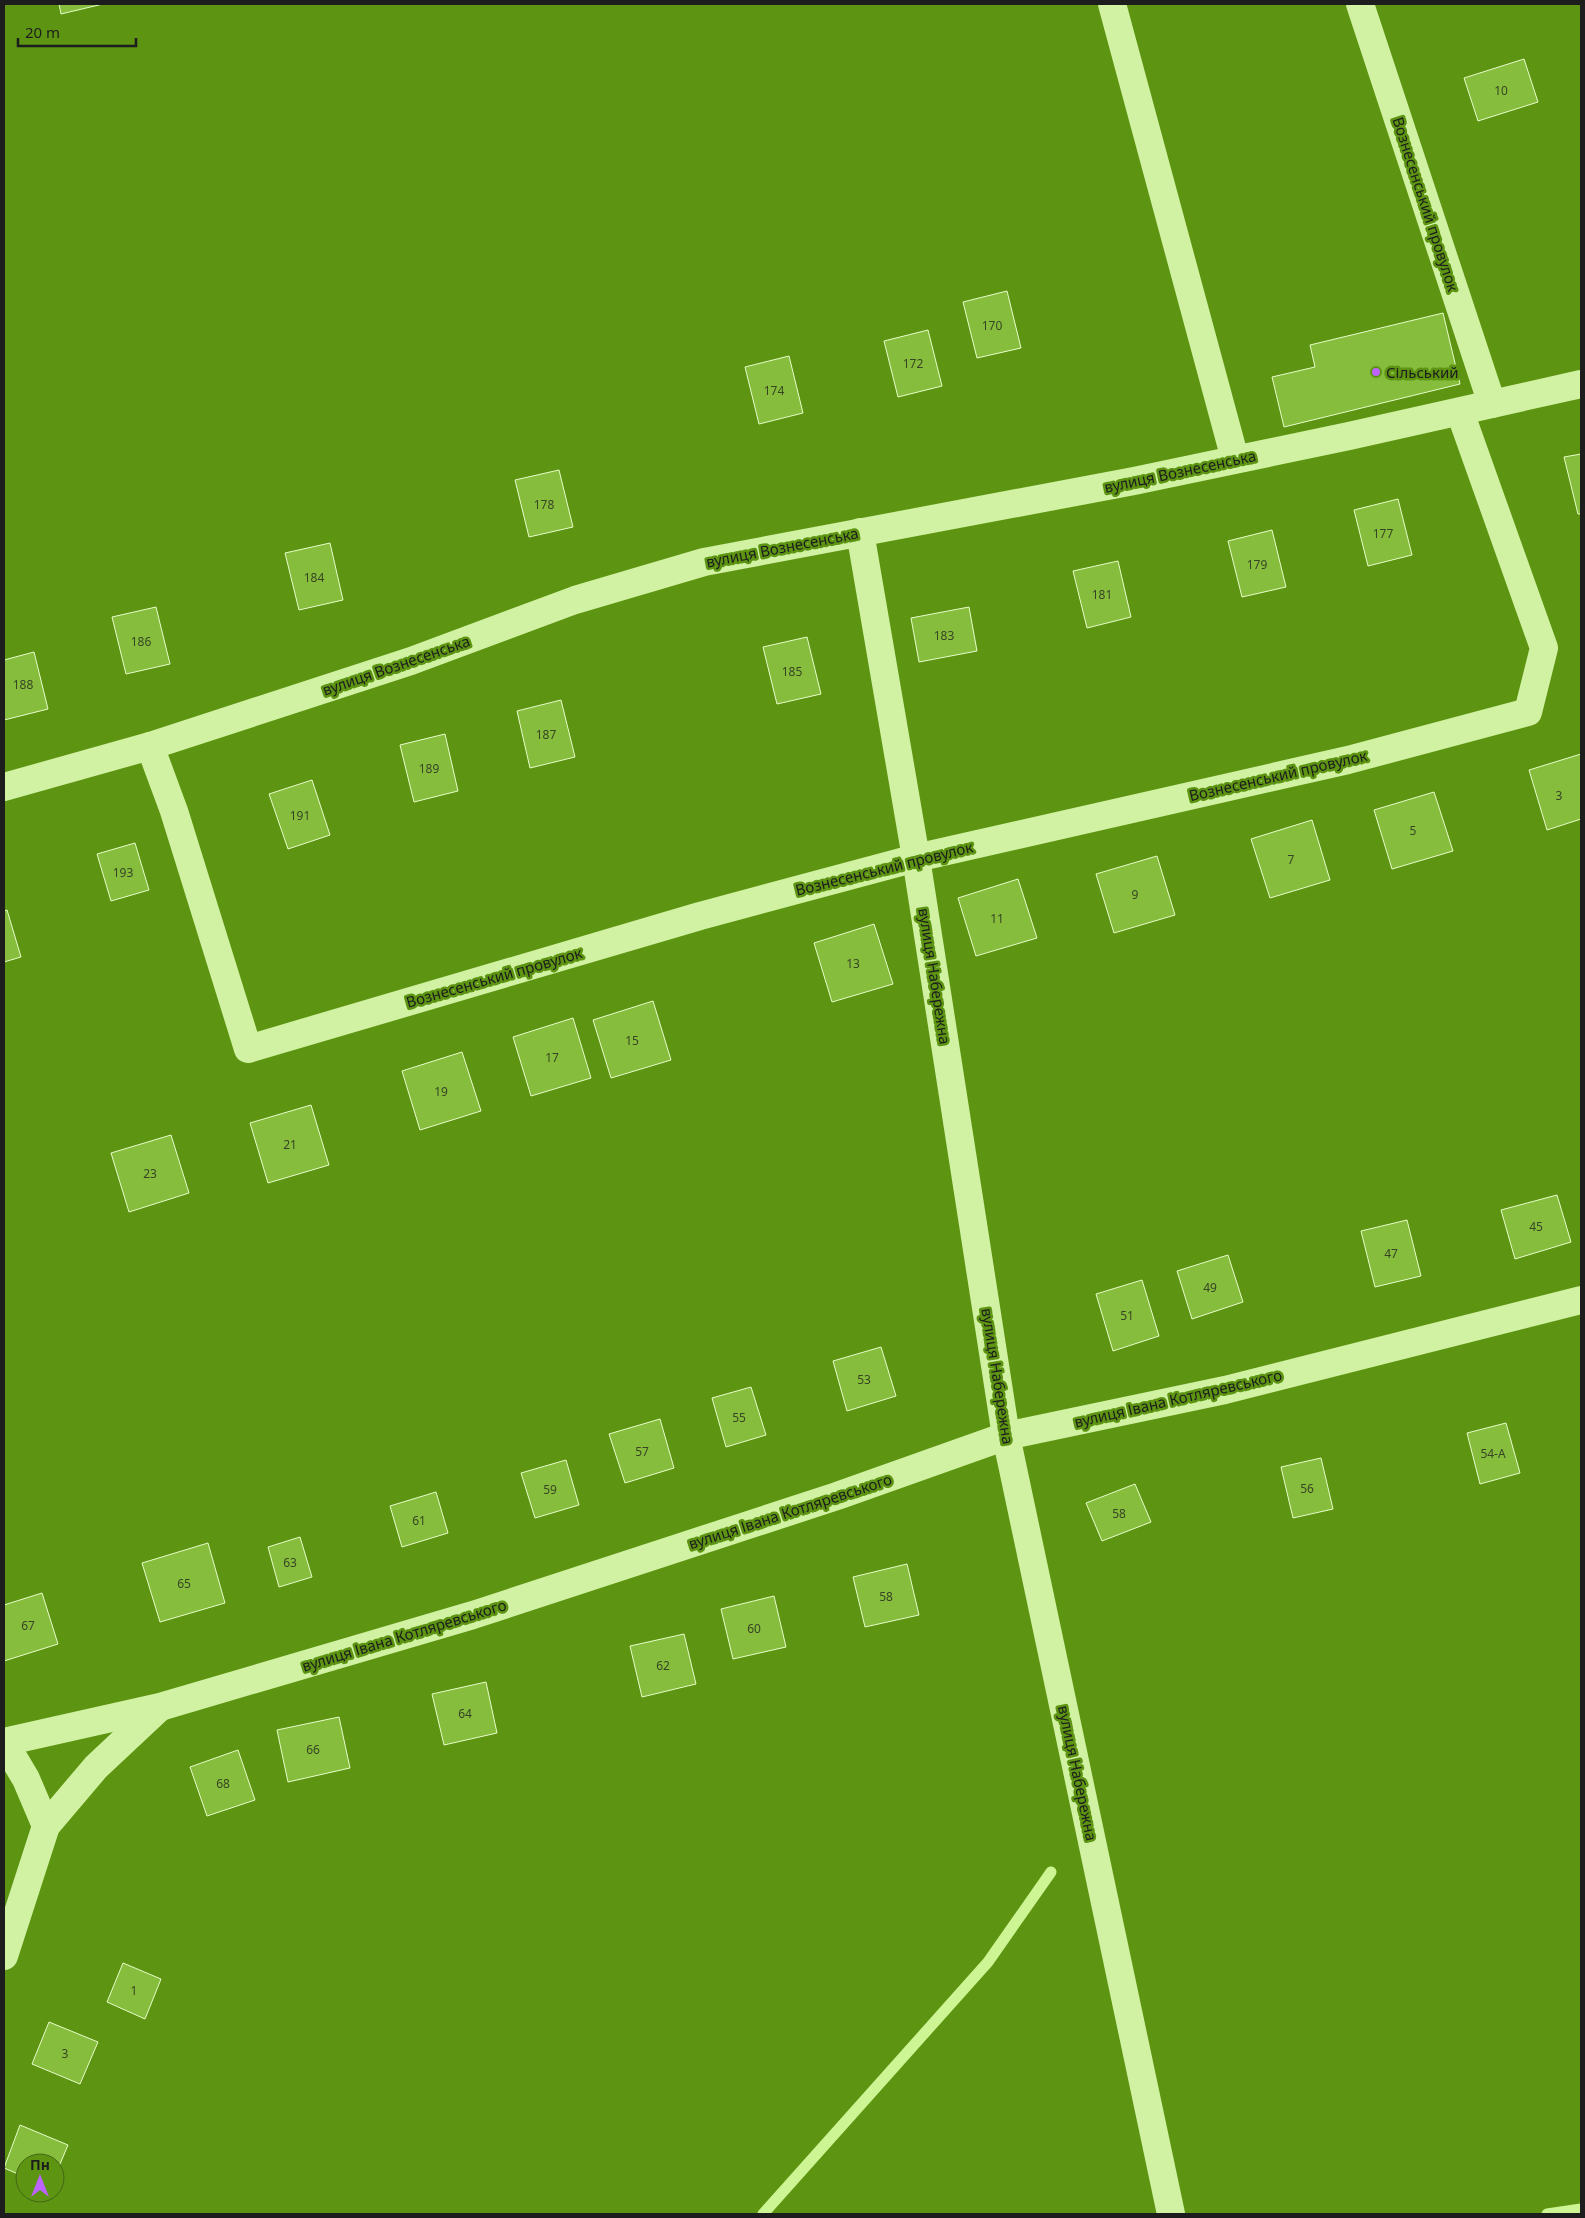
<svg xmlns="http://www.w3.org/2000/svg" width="1585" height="2218" viewBox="0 0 1585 2218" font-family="'Noto Sans',sans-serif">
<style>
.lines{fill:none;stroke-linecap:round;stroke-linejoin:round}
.stream{stroke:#cef594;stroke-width:11}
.building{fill:#86bd3c;stroke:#e8fdca}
.minor{stroke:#d1f2a2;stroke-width:28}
.poi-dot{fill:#bd64ff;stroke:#5d9513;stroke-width:2}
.labels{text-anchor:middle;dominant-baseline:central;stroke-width:5;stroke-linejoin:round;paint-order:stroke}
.number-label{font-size:12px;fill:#374525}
.street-label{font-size:15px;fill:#1d1d1d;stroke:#5d9513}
.poi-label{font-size:15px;fill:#1d1d1d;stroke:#5d9513;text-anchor:start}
</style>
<rect width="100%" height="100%" fill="#5d9513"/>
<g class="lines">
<g class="stream">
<polyline points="763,2214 988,1962 1051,1872"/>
<polyline points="1547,2214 1581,2209"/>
</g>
</g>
<g class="building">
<polygon points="59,4 103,4 61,14"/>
<polygon points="1524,59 1538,102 1478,121 1464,78"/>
<polygon points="1007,291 1021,348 977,358 963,302"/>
<polygon points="1443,313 1460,384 1284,427 1272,377 1315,367 1310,345"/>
<polygon points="928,330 942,386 898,397 884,341"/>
<polygon points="789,356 803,413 759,424 745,367"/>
<polygon points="1581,454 1581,514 1578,514 1564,457"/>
<polygon points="559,470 573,527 529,537 515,480"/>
<polygon points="1398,499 1412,555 1368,566 1354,510"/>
<polygon points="1272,530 1286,587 1242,597 1228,541"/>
<polygon points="330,543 343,600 299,610 285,553"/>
<polygon points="1118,561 1131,617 1087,628 1073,571"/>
<polygon points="156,607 170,664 126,674 112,617"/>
<polygon points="969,607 977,651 919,662 911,618"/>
<polygon points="807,637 821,694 777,704 763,647"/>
<polygon points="34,652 48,709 4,720 4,660"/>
<polygon points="561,700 575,757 530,768 517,711"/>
<polygon points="445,734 458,791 414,802 400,745"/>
<polygon points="1581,754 1581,819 1547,830 1529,770"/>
<polygon points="312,780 330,835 288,849 269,794"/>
<polygon points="1434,792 1453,851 1392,869 1374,810"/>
<polygon points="1312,820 1330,880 1270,898 1251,839"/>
<polygon points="135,843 149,890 111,901 97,854"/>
<polygon points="1157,856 1175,915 1114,933 1096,874"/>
<polygon points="1018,879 1037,938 976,956 958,898"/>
<polygon points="7,910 21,957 4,962 4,911"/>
<polygon points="874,924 893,984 832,1002 814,943"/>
<polygon points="653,1001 671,1060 611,1078 593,1020"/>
<polygon points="573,1018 591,1078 531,1096 513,1037"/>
<polygon points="462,1052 481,1111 420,1130 402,1071"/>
<polygon points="311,1105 329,1165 268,1183 250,1123"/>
<polygon points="171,1135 189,1193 129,1212 111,1153"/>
<polygon points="1557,1195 1571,1242 1515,1259 1501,1210"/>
<polygon points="1407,1220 1421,1276 1375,1287 1361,1231"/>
<polygon points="1228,1255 1243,1302 1192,1319 1177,1271"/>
<polygon points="1142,1280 1159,1336 1113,1351 1096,1294"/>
<polygon points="881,1347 896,1396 847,1411 833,1361"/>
<polygon points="751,1387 766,1435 726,1447 712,1398"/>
<polygon points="660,1419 674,1468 625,1483 609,1434"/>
<polygon points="1506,1423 1520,1473 1480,1484 1467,1433"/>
<polygon points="1321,1458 1333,1509 1293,1518 1281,1467"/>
<polygon points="566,1460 579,1505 535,1518 521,1473"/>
<polygon points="1135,1484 1151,1522 1102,1541 1086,1503"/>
<polygon points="436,1492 448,1533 402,1547 390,1506"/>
<polygon points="300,1537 312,1577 279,1587 268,1547"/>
<polygon points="208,1543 225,1603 160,1622 142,1563"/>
<polygon points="907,1564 919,1615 865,1627 853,1577"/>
<polygon points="42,1593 58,1644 4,1661 4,1605"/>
<polygon points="774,1596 786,1647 733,1659 721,1609"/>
<polygon points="684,1634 696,1684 642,1697 630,1646"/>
<polygon points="486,1682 497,1733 444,1745 432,1694"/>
<polygon points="339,1717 350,1768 288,1782 277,1730"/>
<polygon points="238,1750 255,1800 207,1816 190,1767"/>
<polygon points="123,1963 161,1979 145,2019 107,2002"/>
<polygon points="49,2022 98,2042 80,2084 32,2064"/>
<polygon points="20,2125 68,2145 55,2176 55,2163 25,2163 25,2177 4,2168"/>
</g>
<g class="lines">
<g class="minor">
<polyline points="1112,4 1235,459"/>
<polyline points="1360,4 1492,404"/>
<polyline points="860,532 916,858 1006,1436 1171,2214"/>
<polyline points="150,746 174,811 248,1049 700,916 916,858 1348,760 1528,712 1544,648 1460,412"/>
<polyline points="4,787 150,746 411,661 575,600 704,562 1134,481 1349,436 1581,384"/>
<polyline points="4,1742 160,1707 473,1615 837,1496 1006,1436 1225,1390 1581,1300"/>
<polyline points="4,1742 26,1779 46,1826"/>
<polyline points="4,1956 46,1826 96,1767 159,1708"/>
</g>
</g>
<circle class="poi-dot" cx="1376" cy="372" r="5"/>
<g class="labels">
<g class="number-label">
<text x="1501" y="90">10</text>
<text x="992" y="325">170</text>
<text x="913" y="363">172</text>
<text x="774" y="390">174</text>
<text x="544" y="504">178</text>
<text x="1383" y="533">177</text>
<text x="1257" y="564">179</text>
<text x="314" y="577">184</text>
<text x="1102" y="594">181</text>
<text x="944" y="635">183</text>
<text x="141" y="641">186</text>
<text x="792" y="671">185</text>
<text x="23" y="684">188</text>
<text x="546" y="734">187</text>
<text x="429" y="768">189</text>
<text x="1559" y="795">3</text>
<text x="300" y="815">191</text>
<text x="1413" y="830">5</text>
<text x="1291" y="859">7</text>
<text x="123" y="872">193</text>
<text x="1135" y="894">9</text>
<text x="997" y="918">11</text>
<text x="853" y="963">13</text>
<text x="632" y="1040">15</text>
<text x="552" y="1057">17</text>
<text x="441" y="1091">19</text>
<text x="290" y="1144">21</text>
<text x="150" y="1173">23</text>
<text x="1536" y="1226">45</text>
<text x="1391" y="1253">47</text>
<text x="1210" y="1287">49</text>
<text x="1127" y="1315">51</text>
<text x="864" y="1379">53</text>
<text x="739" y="1417">55</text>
<text x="642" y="1451">57</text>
<text x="1493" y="1453">54-А</text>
<text x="1307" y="1488">56</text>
<text x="550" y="1489">59</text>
<text x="1119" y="1513">58</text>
<text x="419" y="1520">61</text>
<text x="290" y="1562">63</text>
<text x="184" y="1583">65</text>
<text x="886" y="1596">58</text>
<text x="28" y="1625">67</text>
<text x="754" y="1628">60</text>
<text x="663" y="1665">62</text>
<text x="465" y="1713">64</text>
<text x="313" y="1749">66</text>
<text x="223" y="1783">68</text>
<text x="134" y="1990">1</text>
<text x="65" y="2053">3</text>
</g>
<g class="street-label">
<text transform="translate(1426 204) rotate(72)">Вознесенський провулок</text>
<text transform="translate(1180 471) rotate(-12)">вулиця Вознесенська</text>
<text transform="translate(782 547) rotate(-11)">вулиця Вознесенська</text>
<text transform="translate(396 665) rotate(-19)">вулиця Вознесенська</text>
<text transform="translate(1278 775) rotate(-13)">Вознесенський провулок</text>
<text transform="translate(884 868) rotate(-14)">Вознесенський провулок</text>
<text transform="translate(935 976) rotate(81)">вулиця Набережна</text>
<text transform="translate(494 977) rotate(-16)">Вознесенський провулок</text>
<text transform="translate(998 1376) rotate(81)">вулиця Набережна</text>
<text transform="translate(1178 1398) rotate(-13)">вулиця Івана Котляревського</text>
<text transform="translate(790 1511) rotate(-18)">вулиця Івана Котляревського</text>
<text transform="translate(404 1635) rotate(-17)">вулиця Івана Котляревського</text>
<text transform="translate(1078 1773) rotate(78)">вулиця Набережна</text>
</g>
<g class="poi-label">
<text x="1386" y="372">Сільський</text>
</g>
</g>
<rect width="1585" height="2218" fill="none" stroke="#1d1d1d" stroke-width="10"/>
<g transform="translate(40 2178)"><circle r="24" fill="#5d9513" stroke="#436517"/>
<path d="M0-4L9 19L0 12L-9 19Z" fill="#bd64ff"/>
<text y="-8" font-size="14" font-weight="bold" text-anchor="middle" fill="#1d1d1d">Пн</text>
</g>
<path d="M18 38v8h118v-8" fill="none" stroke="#1d1d1d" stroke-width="2.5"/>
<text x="25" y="38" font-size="15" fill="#1d1d1d" stroke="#5d9513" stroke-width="4" paint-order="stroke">20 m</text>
</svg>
